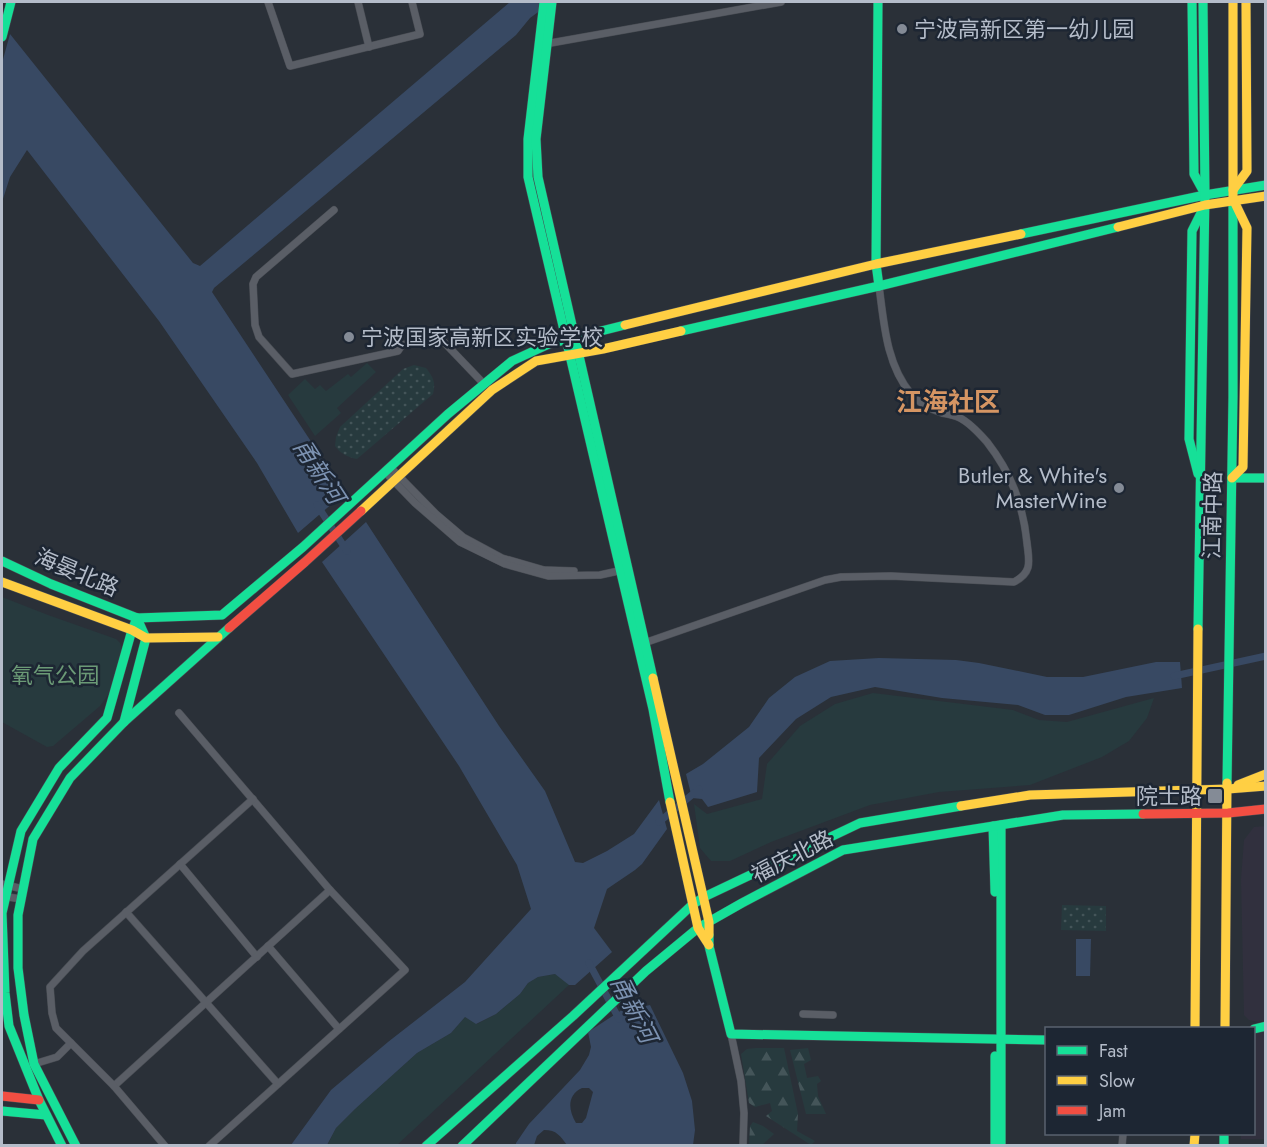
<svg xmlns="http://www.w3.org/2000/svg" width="1267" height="1147" viewBox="0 0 1267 1147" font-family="Jost,'Noto Sans SC',sans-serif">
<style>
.medical{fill:#31303e}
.grass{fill:url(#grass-dots)}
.forest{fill:url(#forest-firs)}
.park{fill:#273a3e}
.water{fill:#384963;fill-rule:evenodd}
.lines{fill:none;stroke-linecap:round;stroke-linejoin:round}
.canal{stroke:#384963;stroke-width:7}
.street-casing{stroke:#484c53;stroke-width:8}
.fast-casing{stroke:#484c53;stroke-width:10}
.slow-casing{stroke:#484c53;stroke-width:10}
.jam-casing{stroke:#484c53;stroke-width:10}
.street{stroke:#5a5e66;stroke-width:7}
.fast{stroke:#16e098;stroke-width:9}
.slow{stroke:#ffcf43;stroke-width:9}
.jam{stroke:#f24e42;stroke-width:9}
.poi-dot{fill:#848b96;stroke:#1d2633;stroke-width:2}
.labels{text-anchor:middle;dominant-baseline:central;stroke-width:5;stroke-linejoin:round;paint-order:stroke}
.poi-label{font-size:22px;fill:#b4bcc9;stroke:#1d2633;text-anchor:start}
.street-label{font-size:22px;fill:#b4bcc9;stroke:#1d2633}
.park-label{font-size:22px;fill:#6b9a76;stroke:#1d2633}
.water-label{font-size:24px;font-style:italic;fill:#7c92b1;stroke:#1d2633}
.quarter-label{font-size:26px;font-weight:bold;fill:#d59563;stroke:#1d2633}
</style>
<defs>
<pattern id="grass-dots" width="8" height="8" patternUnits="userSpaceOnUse" patternTransform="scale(1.5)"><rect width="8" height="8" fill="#273a3e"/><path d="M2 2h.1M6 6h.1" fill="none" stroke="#445559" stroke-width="1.8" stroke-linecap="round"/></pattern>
<pattern id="forest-firs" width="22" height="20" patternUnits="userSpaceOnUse" patternTransform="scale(1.5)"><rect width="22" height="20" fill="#273a3e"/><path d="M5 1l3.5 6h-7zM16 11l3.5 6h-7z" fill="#445559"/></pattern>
</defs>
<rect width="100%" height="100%" fill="#2a3038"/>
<g class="medical">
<polygon points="1265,826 1266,1020 1258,1022 1249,1020 1244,1015 1241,879 1244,840 1254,827"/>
<polygon points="1265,1031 1265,1139 1241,1139 1241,1134 1254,1134 1254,1034"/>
</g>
<g class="grass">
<path d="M414,365L426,368C433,377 436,382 433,394L357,459C347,457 341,454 335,446L336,437L340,427L403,369Z"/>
<polygon points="1062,905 1106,906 1106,931 1061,930"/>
</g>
<g class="forest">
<polygon points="756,1048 784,1048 798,1114 797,1131 815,1141 811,1145 766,1116 772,1111 770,1103 755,1107 749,1103 741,1054 747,1049"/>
<polygon points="808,1048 811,1060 804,1064 807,1078 818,1076 821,1081 817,1084 818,1096 826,1114 806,1114 790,1050"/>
<polygon points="753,1122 763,1126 774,1134 762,1145 749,1145 750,1126"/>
</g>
<g class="park">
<polygon points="367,363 376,372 337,408 341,413 315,436 288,395 305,379 315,389 320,385 326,391 348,374 351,377"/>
<polygon points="2,597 48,615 116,639 120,643 126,661 123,674 100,706 53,746 47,747 2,722"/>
<polygon points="873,693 1013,710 1039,720 1067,722 1154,698 1147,718 1129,741 1102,757 1030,785 939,792 870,805 771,842 730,861 711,861 700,848 694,804 707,814 762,799 767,764 800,726 835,704"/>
<polygon points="555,974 562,978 569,985 397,1145 327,1146 336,1128 355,1109 417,1053 451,1033 465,1017 477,1024 496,1014 520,994 528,983 538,977"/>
</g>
<g class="water">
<polygon points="510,2 552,2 530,18 516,35 214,288 212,292 320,455 341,496 298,533 257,463 159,321 27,150 10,177 2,202 2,63 10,34 193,263 200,266"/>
<polygon points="366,522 499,726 545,791 575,862 583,863 607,851 634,834 659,800 667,829 642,864 635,870 607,889 594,928 612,952 575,985 569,985 555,974 538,977 528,983 520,994 496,1014 476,1024 465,1017 451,1033 417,1053 355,1109 336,1128 327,1145 291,1145 331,1090 388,1042 465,982 531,909 517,865 459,766 322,562"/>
<polygon points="879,658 956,660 979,663 1047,677 1083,677 1156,662 1180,662 1182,688 1126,697 1069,715 1045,715 1018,705 942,698 875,687 831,697 796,719 759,758 757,792 708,807 702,799 692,798 686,774 703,764 749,727 769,698 795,677 830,661"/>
<polygon points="1076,939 1091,939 1090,976 1076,976"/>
<path d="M631,1004L637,1008L650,1005L683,1073L692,1101L695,1130L693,1145H567C560,1136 557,1130 544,1130L537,1136L534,1145L516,1146V1143L529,1124L580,1070L589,1055L591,1047L588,1032ZM582,1088H589L593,1092L586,1118L582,1123H576C568,1110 567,1095 582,1088Z"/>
</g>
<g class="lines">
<g class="canal">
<polyline points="317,505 347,551"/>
<polyline points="1174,676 1266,656"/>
<polyline points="659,822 699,789"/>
<polyline points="589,963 619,1019"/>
</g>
<defs>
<g id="street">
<polyline points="268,2 290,66 420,34 412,2"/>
<polyline points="358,2 369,47"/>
<polyline points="545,44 781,2"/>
<polyline points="334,210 256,277 253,284 255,325 259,337 292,374 398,351 402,345 439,337 484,384"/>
<polyline points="390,467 436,514 463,537 502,558 544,570 574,571"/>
<polyline points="385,472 415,503 460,542 505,564 548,576 600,575 623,570"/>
<path d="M640,643L650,641L825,580L841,577L891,576L1014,582C1033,572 1029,561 1027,543C1023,504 1011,473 987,442C979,433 970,423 960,418C954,415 948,414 942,413C930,409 919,403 911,394C886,364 884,323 879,286"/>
<polyline points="179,713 330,890 405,970 209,1146"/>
<polyline points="180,864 257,957"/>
<polyline points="2,884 23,889"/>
<polyline points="2,896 21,899"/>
<polyline points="126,912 278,1084"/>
<polyline points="268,946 339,1029"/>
<polyline points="803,1014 833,1015"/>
<polyline points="731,1034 741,1081 744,1113 743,1146"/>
<polyline points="34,1064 57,1057 71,1043"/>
<polyline points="114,1086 330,890"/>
<polyline points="165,1146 114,1086 56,1028 52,1013 50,987 83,951 253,799"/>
<polyline points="1122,1146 1123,1134"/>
</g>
<g id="fast">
<polyline points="544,2 528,139 528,177 653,709 670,802"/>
<polyline points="552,2 536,139 538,177 653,678"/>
<polyline points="878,2 876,264 879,286"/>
<polyline points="1192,2 1194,174 1205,194"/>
<polyline points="2,37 11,2"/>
<polyline points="1021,234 1205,195 1266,185"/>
<polyline points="681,331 879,286 1118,227"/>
<polyline points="1198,474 1189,439 1192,231 1204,207"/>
<polyline points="1232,478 1266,478"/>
<polyline points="2,561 51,584 137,618 222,615 303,547 448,414 512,361 549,344 625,325"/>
<polyline points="1198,629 1205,195 1203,2"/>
<polyline points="124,722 146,638 137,618"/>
<polyline points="1227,783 1233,397 1233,200"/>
<polyline points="1001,825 1001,1146"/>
<polyline points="993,826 995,892"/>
<polyline points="709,935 709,946 731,1034 1046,1040"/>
<polyline points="1254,1029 1266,1026"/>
<polyline points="995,1056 995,1146"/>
<polyline points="2,1111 46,1115"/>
<polyline points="1224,1134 1224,1146"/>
<polyline points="62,1146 39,1100 9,1026 5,993 2,913 21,831 59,768 107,718 132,630 137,618"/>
<polyline points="76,1146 34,1064 24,1015 18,968 18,915 33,839 70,778 124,722 229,628"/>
<polyline points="426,1146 573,1016 692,905 704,897 860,823 961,806"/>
<polyline points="462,1146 646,971 698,928 742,903 843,850 1063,815 1143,814"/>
</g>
<g id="slow">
<polyline points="1233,2 1233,200"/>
<polyline points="1233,190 1247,171 1246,2"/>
<polyline points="1118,227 1205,205 1266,196"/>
<polyline points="625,325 876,264 1021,234"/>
<polyline points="1232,478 1243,467 1247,228 1234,201"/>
<polyline points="361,511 492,390 536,361 603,349 681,331"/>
<polyline points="2,582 132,630 146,638 218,637"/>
<polyline points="653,678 709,922 709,935"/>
<polyline points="1238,785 1266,774"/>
<polyline points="670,802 698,928 709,945"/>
<polyline points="961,806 1030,795 1228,789 1266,786"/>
<polyline points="1195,1028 1198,629"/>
<polyline points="1225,1028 1227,783"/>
<polyline points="1194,1146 1195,1134"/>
</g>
<g id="jam">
<polyline points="229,628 305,562 361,511"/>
<polyline points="1143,814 1228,813 1266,809"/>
<polyline points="2,1096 39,1100"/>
</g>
</defs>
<use href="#street" class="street-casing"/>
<use href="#fast" class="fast-casing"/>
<use href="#slow" class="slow-casing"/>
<use href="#jam" class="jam-casing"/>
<use href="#street" class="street"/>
<use href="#fast" class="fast"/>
<use href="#slow" class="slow"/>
<use href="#jam" class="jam"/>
</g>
<g class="poi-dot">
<circle cx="902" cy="29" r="6"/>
<circle cx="349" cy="337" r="6"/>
<circle cx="1119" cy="488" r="6"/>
<rect x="1207" y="788" width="16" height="16" rx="3"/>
</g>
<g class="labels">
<g class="poi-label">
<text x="914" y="29">宁波高新区第一幼儿园</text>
<text x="361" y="337">宁波国家高新区实验学校</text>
<text x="1107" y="475" text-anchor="end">Butler &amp; White's<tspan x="1107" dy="25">MasterWine</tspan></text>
<text x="1202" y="796" text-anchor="end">院士路</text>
</g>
<g class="street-label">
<text transform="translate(1212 515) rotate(-89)">江南中路</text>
<text transform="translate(77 572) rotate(23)">海晏北路</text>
<text transform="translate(792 856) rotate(-27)">福庆北路</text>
</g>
<g class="park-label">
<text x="55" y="675">氧气公园</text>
</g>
<g class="water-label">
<text transform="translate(319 471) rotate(57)">甬新河</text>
<text transform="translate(634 1009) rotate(63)">甬新河</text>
</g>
<g class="quarter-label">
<text x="948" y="402">江海社区</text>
</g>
</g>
<rect width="1267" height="1147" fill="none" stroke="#b4bcc9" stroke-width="6"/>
<rect x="1045" y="1027" width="210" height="108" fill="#1d2633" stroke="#59626f" stroke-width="1.5"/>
<rect x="1057" y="1046" width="30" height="9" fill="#16e098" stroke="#59626f" stroke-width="1.5"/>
<text x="1099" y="1057" font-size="18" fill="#b4bcc9">Fast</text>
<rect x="1057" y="1076" width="30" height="9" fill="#ffcf43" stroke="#59626f" stroke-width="1.5"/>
<text x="1099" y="1087" font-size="18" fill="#b4bcc9">Slow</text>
<rect x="1057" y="1106" width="30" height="9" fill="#f24e42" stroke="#59626f" stroke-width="1.5"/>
<text x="1099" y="1117" font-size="18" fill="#b4bcc9">Jam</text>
</svg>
